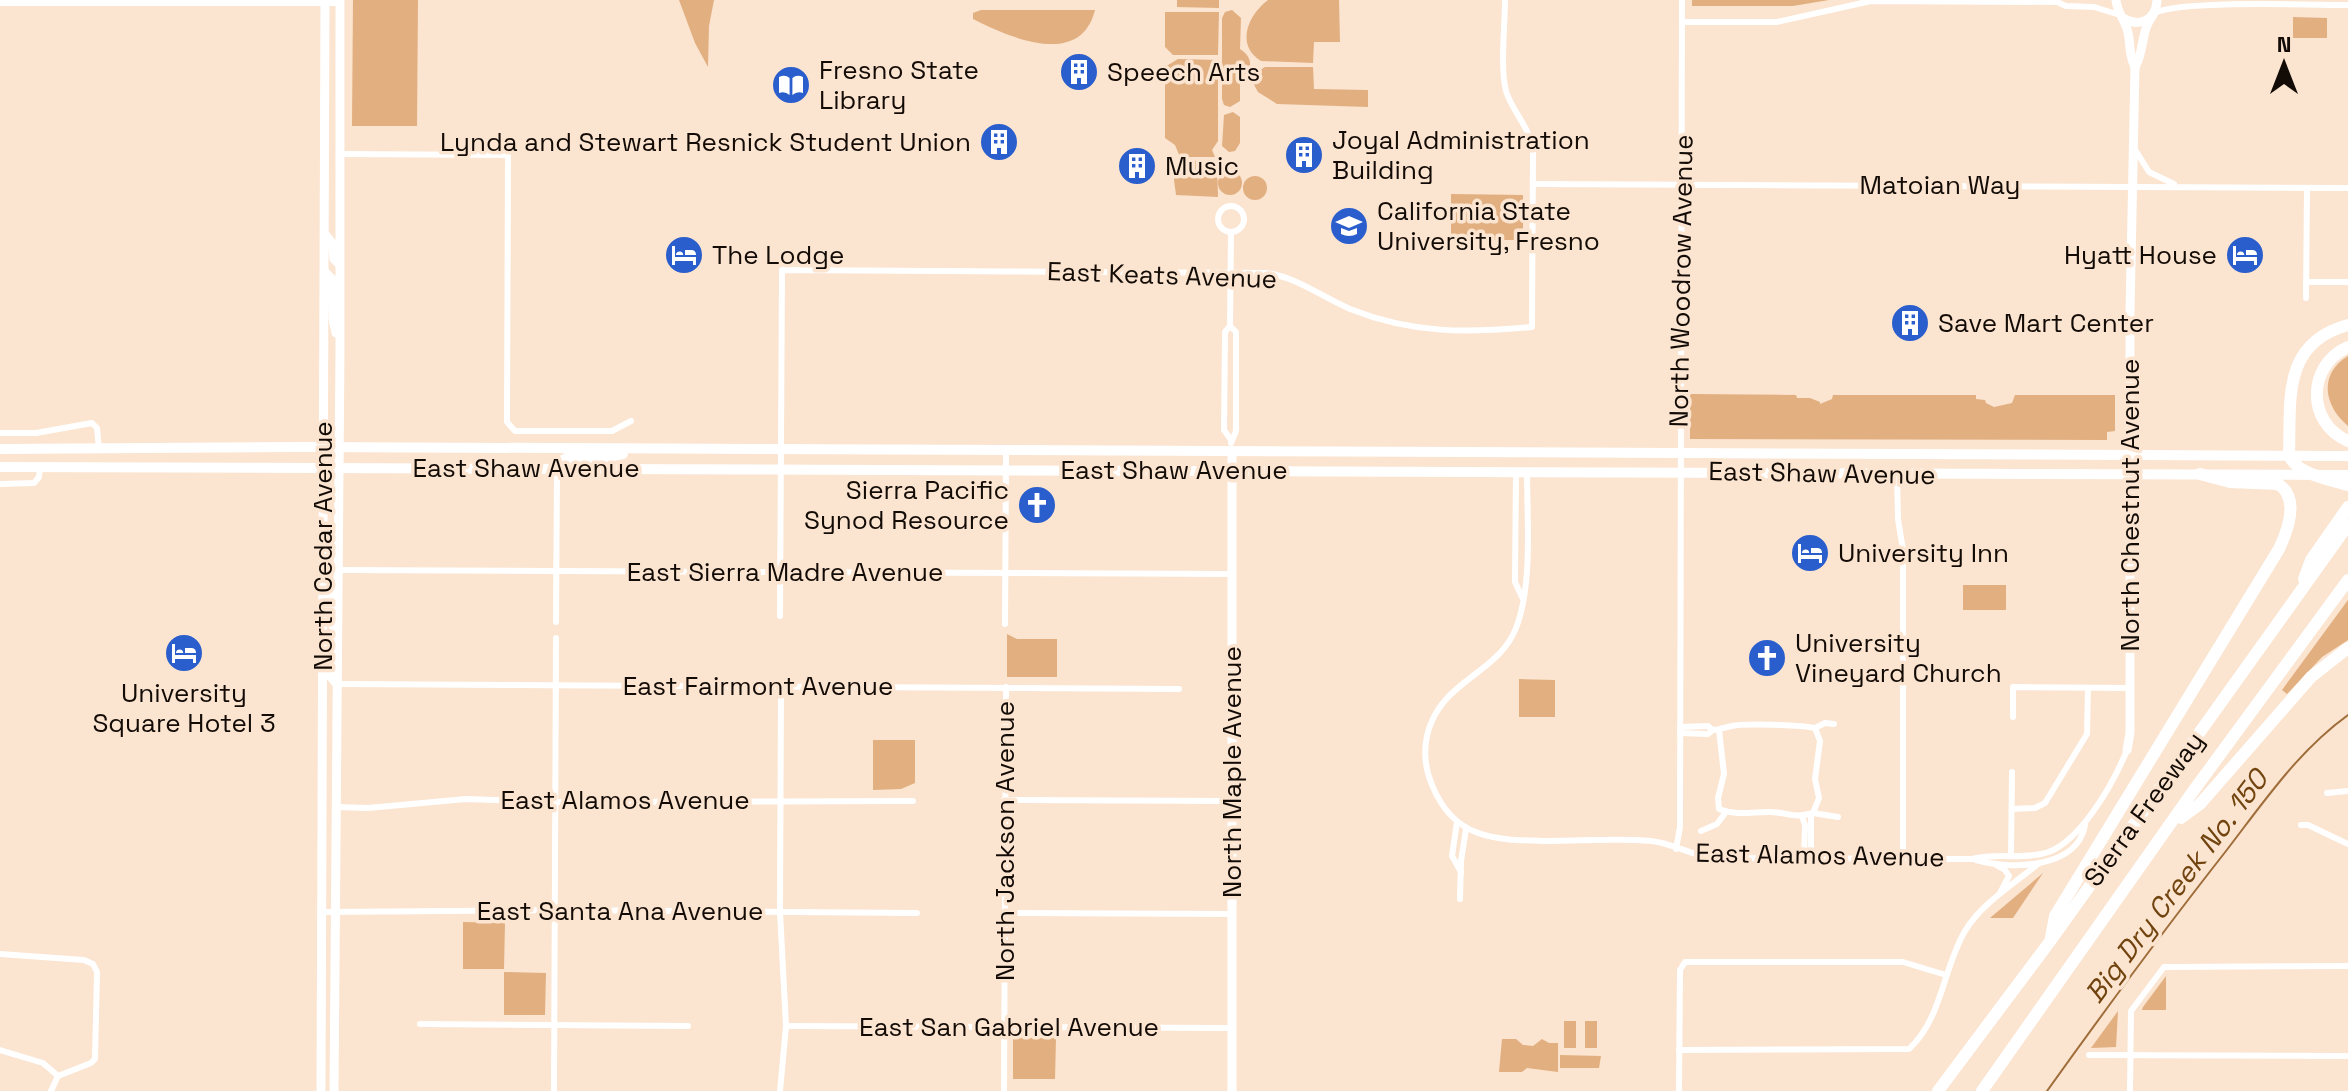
<svg xmlns="http://www.w3.org/2000/svg" width="2348" height="1091" viewBox="0 0 2348 1091" font-family="'Space Grotesk',sans-serif">
<style>
.green{fill:#e2af80}
.lines{fill:none;stroke-linecap:round;stroke-linejoin:round}
.stream{stroke:#9f6d3a;stroke-width:2}
.street{stroke:#fff;stroke-width:6}
.secondary{stroke:#fff;stroke-width:9}
.primary{stroke:#fff;stroke-width:10}
.highway{stroke:#fff;stroke-width:12}
.labels{text-anchor:middle;dominant-baseline:central;stroke-width:7;stroke-linejoin:round;paint-order:stroke}
.poi-label{font-size:26px;fill:#130b06;stroke:#fbe4d0;text-anchor:start}
.street-label{font-size:26px;fill:#130b06;stroke:#fbe4d0}
.water-label{font-size:28px;font-style:italic;fill:#71440f;stroke:#fbe4d0}
</style>
<rect width="100%" height="100%" fill="#fbe4d0"/>
<g class="green">
<polygon points="353,0 418,0 417,126 352,126"/>
<polygon points="679,0 714,0 709,26 708,67 695,43"/>
<polygon points="1177,0 1219,0 1219,8 1177,7"/>
<path d="M1268,0H1339L1340,42H1314L1313,63L1261,61C1235,45 1248,15 1268,0Z"/>
<polygon points="1692,0 1829,0 1793,6 1692,6"/>
<path d="M981,10H1095C1080,70 1007,36 973,19V13Z"/>
<path d="M1232,10L1241,18L1240,49C1254,58 1253,70 1240,79V101L1230,107L1224,105L1222,99V18L1225,12Z"/>
<polygon points="1165,12 1219,12 1218,55 1173,55 1165,47"/>
<polygon points="2293,17 2327,18 2327,38 2293,38"/>
<polygon points="1178,59 1218,60 1218,141 1212,150 1215,157 1180,157 1175,145 1165,138 1165,67"/>
<polygon points="1265,67 1313,67 1314,89 1368,90 1368,107 1277,104 1258,92 1252,81 1257,72"/>
<polygon points="1233,112 1240,117 1240,143 1235,151 1229,152 1222,146 1224,115"/>
<polygon points="1180,160 1217,162 1218,197 1176,195 1173,172"/>
<circle cx="1230" cy="183" r="12"/>
<circle cx="1255" cy="188" r="12"/>
<polygon points="1451,194 1523,195 1523,240 1451,240"/>
<path d="M2348,356V426C2324,406 2318,374 2348,356Z"/>
<polygon points="1690,394 1796,395 1797,398 1810,398 1820,402 1820,404 1832,399 1833,395 1976,395 1976,399 1985,400 1986,403 1994,407 2012,403 2015,395 2115,395 2115,431 2107,432 2107,440 1690,439"/>
<rect x="1963" y="585" width="43" height="25"/>
<polygon points="2348,600 2348,640 2322,657 2287,694 2282,690"/>
<polygon points="1007,634 1017,639 1057,639 1057,677 1007,677"/>
<polygon points="1519,679 1555,680 1555,717 1519,717"/>
<polygon points="873,740 915,740 915,783 901,789 873,790"/>
<polygon points="2043,873 2013,918 1990,918"/>
<polygon points="463,922 505,923 504,969 463,969"/>
<polygon points="504,972 546,973 545,1015 504,1015"/>
<polygon points="2166,976 2166,1010 2142,1010 2143,1007"/>
<polygon points="2118,1011 2116,1047 2091,1048"/>
<rect x="1564" y="1021" width="12" height="27"/>
<rect x="1585" y="1021" width="12" height="27"/>
<polygon points="1013,1038 1056,1038 1055,1079 1013,1079"/>
<polygon points="1502,1039 1516,1039 1523,1045 1533,1046 1542,1039 1549,1043 1558,1043 1558,1072 1527,1068 1522,1072 1499,1072"/>
<polygon points="1560,1055 1601,1056 1599,1068 1560,1068"/>
</g>
<g class="lines">
<path class="stream" d="M2047,1091C2105,1010 2164,930 2226,851C2263,803 2298,751 2348,715"/>
<g class="street">
<polyline points="0,3 340,3"/>
<path d="M2155,13C2178,0 2313,5 2348,5"/>
<polyline points="1682,22 1777,22 1871,1 2057,2 2066,6 2094,7 2120,15"/>
<polyline points="2136,151 2149,172 2174,184"/>
<polyline points="339,154 508,155 507,422 515,431 612,431 631,421"/>
<polyline points="1533,184 2348,188"/>
<circle cx="1231" cy="219" r="13"/>
<polyline points="1231,232 1230,326 1225,332 1224,430 1231,440"/>
<polyline points="2306,282 2348,282"/>
<polyline points="2306,298 2307,188"/>
<polyline points="1230,326 1236,332 1236,431 1231,443"/>
<polyline points="0,433 36,433 92,423 97,428 99,449"/>
<polyline points="1516,471 1515,582 1522,597"/>
<path d="M1527,471C1527,517 1533,585 1516,628C1500,670 1450,679 1432,721C1423,741 1423,764 1432,785C1454,840 1496,840 1547,841C1581,841 1617,838 1651,841C1673,843 1691,856 1715,858L1972,859C1995,853 2018,859 2041,854C2078,848 2114,782 2127,750"/>
<polyline points="1897,474 1898,519 1903,550 1903,858"/>
<polyline points="0,484 34,483 39,477 40,467"/>
<polyline points="338,570 1233,574"/>
<path d="M780,616L782,270L1266,273C1297,277 1322,297 1350,309C1413,334 1467,333 1532,327L1533,149C1530,128 1512,111 1506,91C1500,68 1505,25 1505,0"/>
<polyline points="556,622 557,469"/>
<polyline points="1005,624 1006,451"/>
<polyline points="337,684 1179,689"/>
<polyline points="2013,717 2013,687 2130,688"/>
<polyline points="1680,727 1708,726 1713,730 1708,734 1680,733"/>
<polyline points="1815,728 1825,723 1834,724"/>
<path d="M1713,730C1720,730 1725,727 1732,726C1743,723 1804,725 1815,728L1820,741L1815,779L1819,798L1813,813C1792,819 1788,812 1769,812C1751,812 1737,816 1719,809L1718,798L1724,774L1719,730"/>
<polyline points="2327,793 2348,791"/>
<polyline points="1004,800 1232,801"/>
<polyline points="337,807 368,808 466,799 555,802 913,801"/>
<polyline points="2012,809 2035,808 2045,803 2087,734 2088,688"/>
<polyline points="1813,813 1838,817"/>
<polyline points="1811,814 1811,858"/>
<polyline points="1802,816 1805,825 1804,858"/>
<polyline points="1457,822 1452,856 1461,872"/>
<polyline points="2301,825 2308,825 2348,844"/>
<polyline points="1701,831 1717,824 1726,812"/>
<polyline points="1676,849 1680,827 1682,0"/>
<polyline points="2011,856 2012,772"/>
<path d="M1976,860C2010,870 2078,869 2085,825"/>
<polyline points="1996,865 2005,870 2009,876 2000,893"/>
<polyline points="1460,899 1461,861 1466,829"/>
<polyline points="323,912 555,910 917,913"/>
<polyline points="1004,913 1232,914"/>
<polyline points="0,954 84,960 93,964 97,972 95,1059 91,1063 58,1076 51,1091"/>
<polyline points="420,1024 688,1026"/>
<polyline points="786,1026 1232,1028"/>
<polyline points="0,1050 43,1063 58,1076"/>
<path d="M1679,1050L1909,1049C1942,1019 1943,968 1965,931C1982,903 2015,883 2039,863"/>
<polyline points="2089,1055 2348,1056"/>
<polyline points="554,1091 556,638"/>
<polyline points="780,1091 786,1026 780,912 781,686"/>
<polyline points="1004,1091 1006,687"/>
<polyline points="1679,1091 1680,970 1685,962 1903,962 1946,975"/>
<polyline points="2130,1091 2131,1011 2164,967 2348,966"/>
</g>
<g class="secondary">
<path d="M2116,0C2117,11 2122,16 2126,26C2132,40 2127,52 2135,67L2130,312V733L2127,750"/>
<path d="M2123,18C2140,28 2156,20 2157,0"/>
<path d="M2135,67C2145,50 2140,32 2153,15"/>
<polyline points="325,234 332,243 334,259 339,264"/>
<polyline points="325,272 332,279 333,319 336,333"/>
<polyline points="1232,453 1232,1091"/>
<polyline points="322,586 331,593 333,626"/>
<polyline points="322,645 330,654 331,677 337,684"/>
<polyline points="321,1091 325,0"/>
<polyline points="334,1091 340,348 340,0"/>
</g>
<g class="primary">
<polyline points="0,449 312,447 2348,456"/>
<polyline points="0,467 2348,475"/>
<polyline points="557,467 558,463 566,458 603,458 623,454"/>
</g>
<g class="highway">
<path d="M2348,325C2281,343 2291,401 2289,455C2297,475 2329,479 2348,485"/>
<path d="M2348,347C2307,365 2306,423 2348,441"/>
<polyline points="2304,579 2311,560 2348,507"/>
<polyline points="2181,818 2200,804 2311,677 2348,648"/>
<path d="M2051,937L2055,916L2279,549C2288,530 2300,498 2278,484L2230,482L2200,474"/>
<polyline points="1938,1091 2051,940 2348,525"/>
<polyline points="1982,1091 2194,790 2348,580"/>
</g>
</g>
<defs>
<symbol id="building-disc" viewBox="-11 -11 22 22"><circle r="9.5" fill="#2a5ecc" stroke="#fbe4d0"/><path d="M-4-6H4V6H1V3H-1V6H-4ZM-2.5-4.3h1.7v1.8h-1.7ZM.8-4.3h1.7v1.8H.8ZM-2.5-1h1.7V.8h-1.7ZM.8-1h1.7V.8H.8Z" fill="#fff"/></symbol>
<symbol id="library-disc" viewBox="-11 -11 22 22"><circle r="9.5" fill="#2a5ecc" stroke="#fbe4d0"/><path d="M-6-4Q-3-5.5-.7-3.5V5Q-3 3-6 4ZM6-4Q3-5.5 .7-3.5V5Q3 3 6 4Z" fill="#fff"/></symbol>
<symbol id="university-disc" viewBox="-11 -11 22 22"><circle r="9.5" fill="#2a5ecc" stroke="#fbe4d0"/><path d="M0-5L7-2L0 1L-7-2ZM-4 1L0 2.5L4 1V4Q0 6-4 4Z" fill="#fff"/></symbol>
<symbol id="hotel-disc" viewBox="-11 -11 22 22"><circle r="9.5" fill="#2a5ecc" stroke="#fbe4d0"/><path d="M-6-4.5h1.5V1H6V5H4.5V3h-9V5H-6ZM-4 0a1.8 1.8 0 1 1 3.6 0ZM.5 0V-2.5h3Q6-2.5 6 0Z" fill="#fff"/></symbol>
<symbol id="church-disc" viewBox="-11 -11 22 22"><circle r="9.5" fill="#2a5ecc" stroke="#fbe4d0"/><path d="M-1.2-6h2.4v3.5h3.3v2.4h-3.3V6h-2.4V-.1h-3.3v-2.4h3.3Z" fill="#fff"/></symbol>
</defs>
<g fill-rule="evenodd">
<use href="#building-disc" x="1057" y="50" width="44" height="44"/>
<use href="#library-disc" x="769" y="63" width="44" height="44"/>
<use href="#building-disc" x="977" y="120" width="44" height="44"/>
<use href="#building-disc" x="1282" y="133" width="44" height="44"/>
<use href="#building-disc" x="1115" y="144" width="44" height="44"/>
<use href="#university-disc" x="1327" y="204" width="44" height="44"/>
<use href="#hotel-disc" x="662" y="233" width="44" height="44"/>
<use href="#hotel-disc" x="2223" y="233" width="44" height="44"/>
<use href="#building-disc" x="1888" y="301" width="44" height="44"/>
<use href="#church-disc" x="1015" y="483" width="44" height="44"/>
<use href="#hotel-disc" x="1788" y="531" width="44" height="44"/>
<use href="#hotel-disc" x="162" y="631" width="44" height="44"/>
<use href="#church-disc" x="1745" y="636" width="44" height="44"/>
</g>
<g class="labels">
<g class="poi-label">
<text x="819" y="70">Fresno State<tspan x="819" dy="30">Library</tspan></text>
<text x="1107" y="72">Speech Arts</text>
<text x="1332" y="140">Joyal Administration<tspan x="1332" dy="30">Building</tspan></text>
<text x="971" y="142" text-anchor="end">Lynda and Stewart Resnick Student Union</text>
<text x="1165" y="166">Music</text>
<text x="1377" y="211">California State<tspan x="1377" dy="30">University, Fresno</tspan></text>
<text x="712" y="255">The Lodge</text>
<text x="2217" y="255" text-anchor="end">Hyatt House</text>
<text x="1938" y="323">Save Mart Center</text>
<text x="1009" y="490" text-anchor="end">Sierra Pacific<tspan x="1009" dy="30">Synod Resource</tspan></text>
<text x="1838" y="553">University Inn</text>
<text x="1795" y="643">University<tspan x="1795" dy="30">Vineyard Church</tspan></text>
<text x="184" y="693" text-anchor="middle">University<tspan x="184" dy="30">Square Hotel 3</tspan></text>
</g>
<g class="street-label">
<text x="1940" y="185">Matoian Way</text>
<text transform="translate(1162 275) rotate(2)">East Keats Avenue</text>
<text transform="translate(1681 281) rotate(-89)">North Woodrow Avenue</text>
<text x="526" y="468">East Shaw Avenue</text>
<text x="1174" y="470">East Shaw Avenue</text>
<text transform="translate(1822 473) rotate(1)">East Shaw Avenue</text>
<text transform="translate(2130 505) rotate(-90)">North Chestnut Avenue</text>
<text transform="translate(323 546) rotate(-90)">North Cedar Avenue</text>
<text x="785" y="572">East Sierra Madre Avenue</text>
<text x="758" y="686">East Fairmont Avenue</text>
<text transform="translate(1232 772) rotate(-90)">North Maple Avenue</text>
<text x="625" y="800">East Alamos Avenue</text>
<text transform="translate(2144 809) rotate(-54)">Sierra Freeway</text>
<text transform="translate(1005 841) rotate(-90)">North Jackson Avenue</text>
<text transform="translate(1820 855) rotate(1)">East Alamos Avenue</text>
<text x="620" y="911">East Santa Ana Avenue</text>
<text x="1009" y="1027">East San Gabriel Avenue</text>
</g>
<g class="water-label">
<text transform="translate(2176 886) rotate(-53)">Big Dry Creek No. 150</text>
</g>
</g>
<g transform="translate(2284 64)" stroke="#fbe4d0" stroke-width="6" paint-order="stroke">
<path d="M0-6L14 30L0 20L-14 30Z" fill="#130b06"/>
<text y="-12" font-size="22" font-weight="bold" text-anchor="middle" fill="#130b06">N</text>
</g>
</svg>
